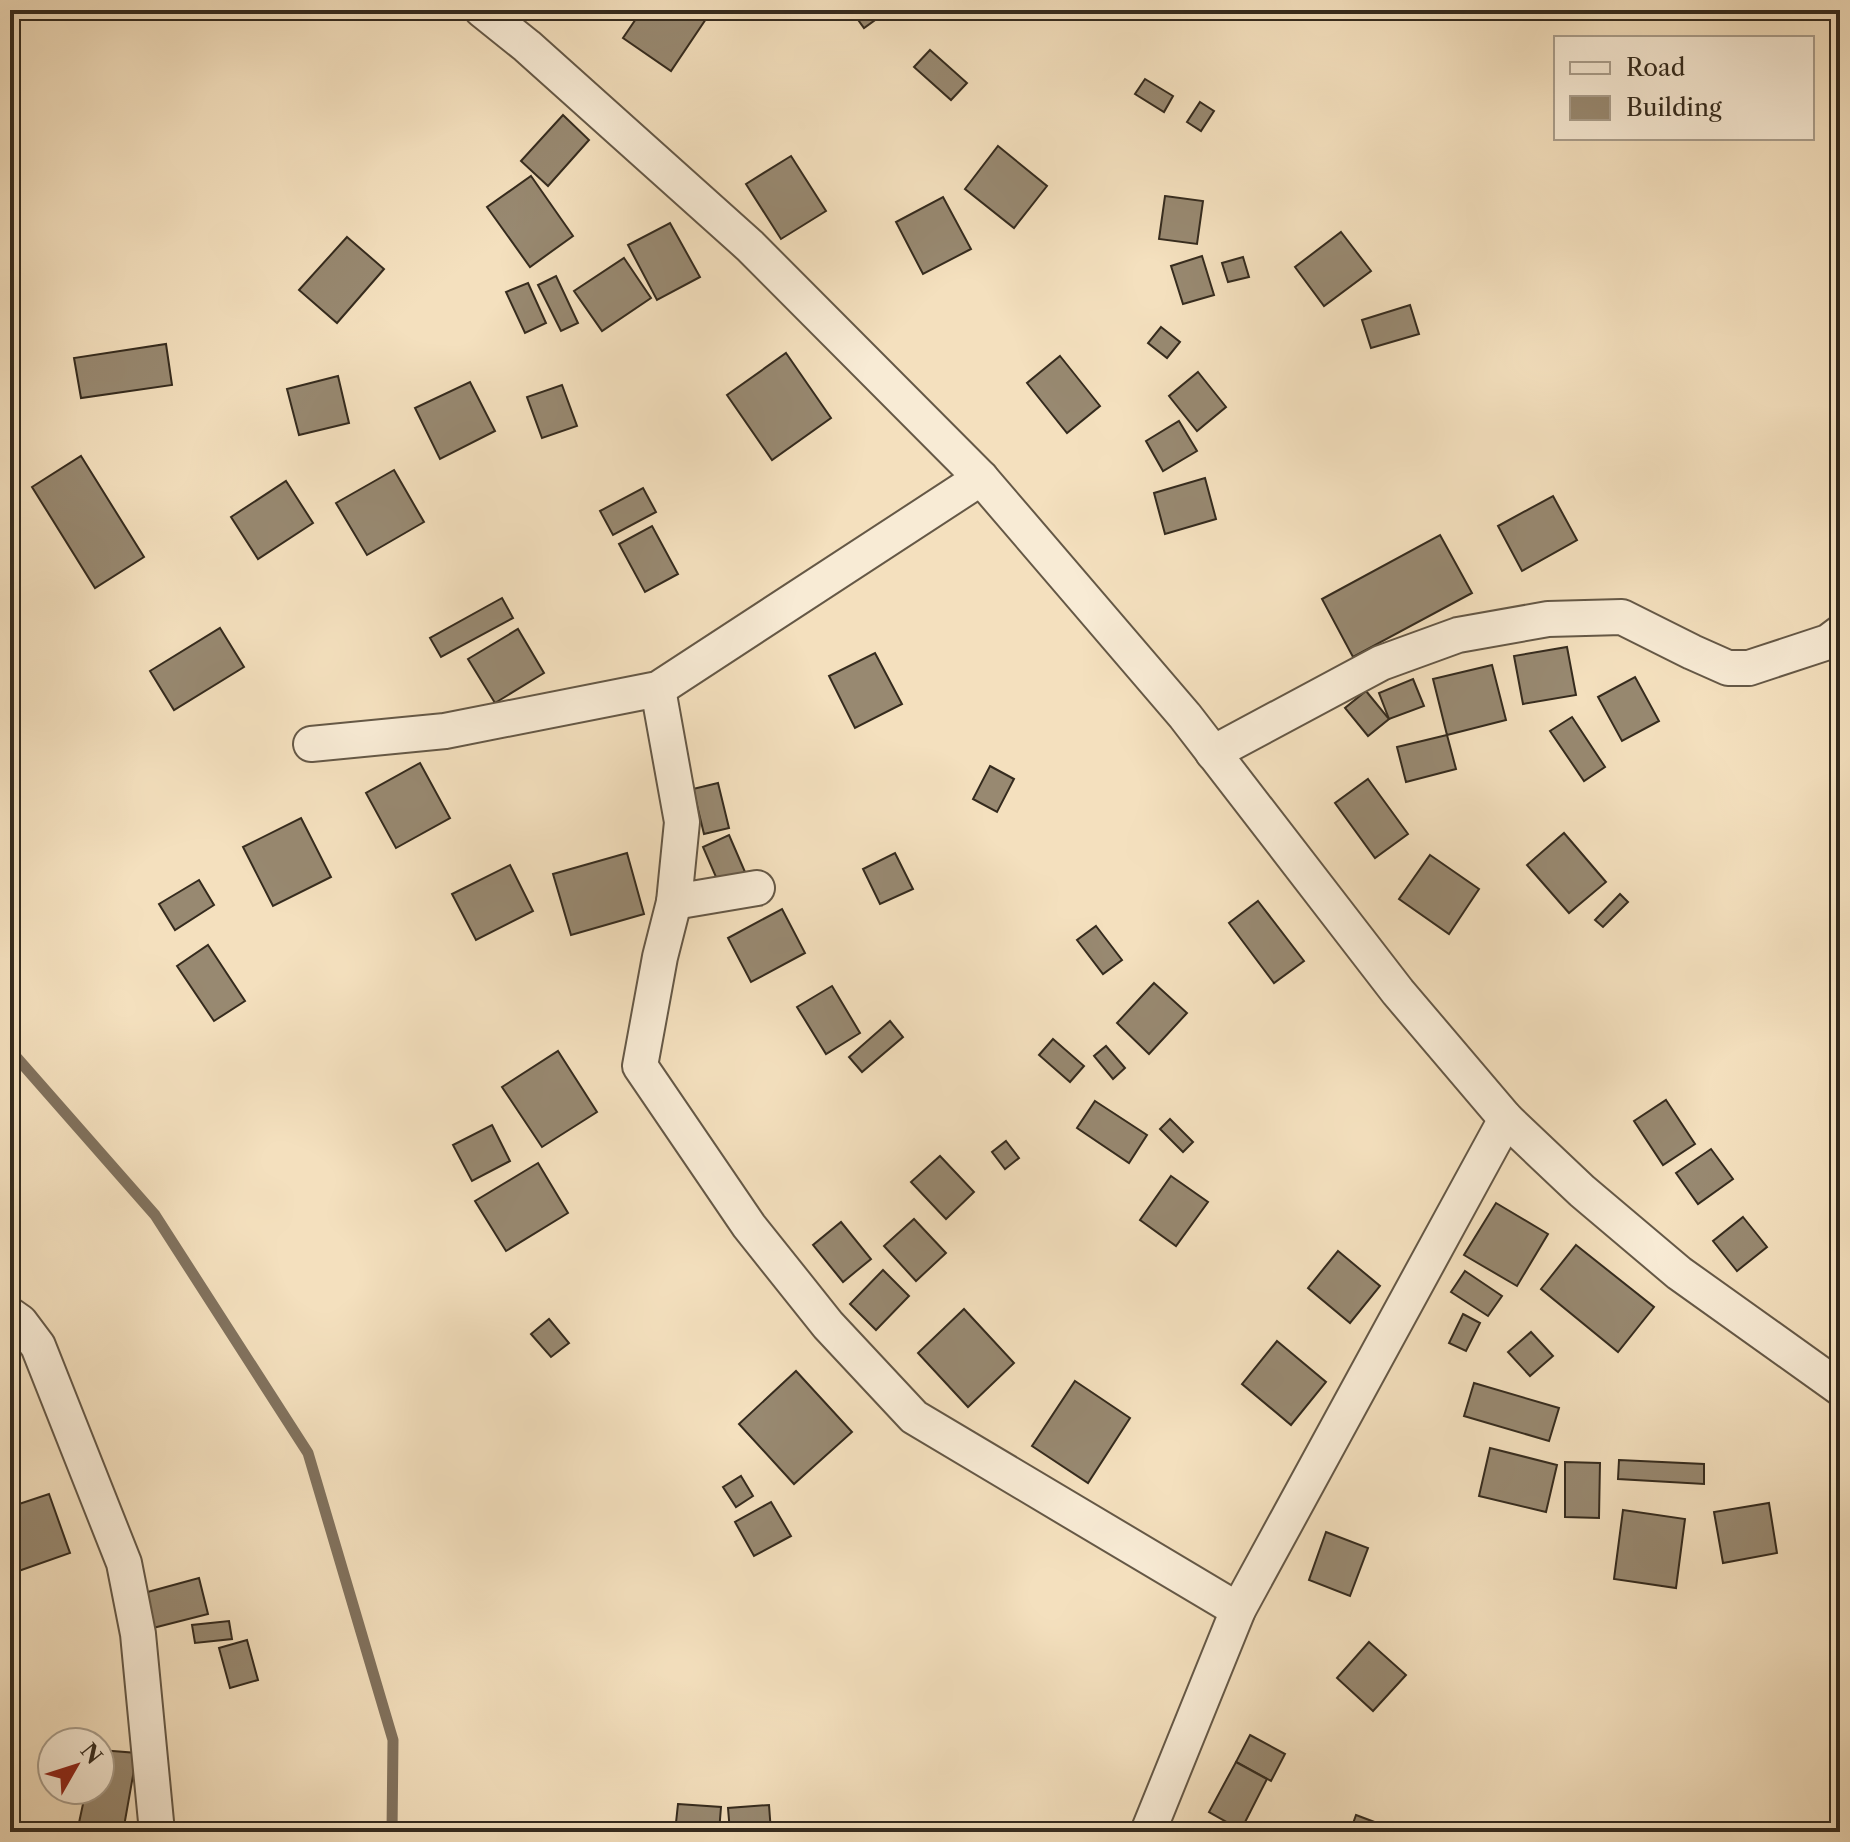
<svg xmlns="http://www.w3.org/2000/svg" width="1850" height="1842" viewBox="0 0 1850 1842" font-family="'Libre Caslon Text',serif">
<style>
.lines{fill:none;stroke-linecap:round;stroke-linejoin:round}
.stream{stroke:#81725e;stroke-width:11}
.building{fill:#988971;stroke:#352b1e;stroke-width:2}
.minor-casing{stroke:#655846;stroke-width:38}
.minor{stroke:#f8ebd5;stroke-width:34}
</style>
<rect width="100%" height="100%" fill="#f4e0be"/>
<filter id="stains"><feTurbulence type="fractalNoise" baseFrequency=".0025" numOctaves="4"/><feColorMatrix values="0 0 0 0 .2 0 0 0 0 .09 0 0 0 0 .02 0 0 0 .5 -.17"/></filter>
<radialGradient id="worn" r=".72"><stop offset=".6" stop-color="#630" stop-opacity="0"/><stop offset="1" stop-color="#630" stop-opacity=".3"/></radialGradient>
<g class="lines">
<polyline class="stream" points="10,1050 155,1215 308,1453 393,1740 392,1832"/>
</g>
<g class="building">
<polygon points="642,10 712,10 671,71 623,38"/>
<polygon points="851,10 889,10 864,28"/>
<polygon points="930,50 967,83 951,100 914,67"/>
<polygon points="1145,79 1173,96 1164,112 1135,94"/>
<polygon points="1200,102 1214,111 1201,131 1187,122"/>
<polygon points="563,115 589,140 548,186 521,161"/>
<polygon points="998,146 1047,186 1014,228 965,189"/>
<polygon points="791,156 826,211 781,239 746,184"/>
<polygon points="531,176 573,236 530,267 487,207"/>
<polygon points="1165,196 1203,201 1197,244 1159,239"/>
<polygon points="943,197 971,249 923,274 896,222"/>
<polygon points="670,223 700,277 657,300 628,245"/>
<polygon points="1341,232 1371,271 1324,306 1295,267"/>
<polygon points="347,237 384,269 337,323 299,290"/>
<polygon points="1202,256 1214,295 1183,304 1171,266"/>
<polygon points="1243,257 1249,277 1228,282 1222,263"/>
<polygon points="624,258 651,298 602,331 574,291"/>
<polygon points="556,276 578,323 561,331 538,285"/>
<polygon points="528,283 546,323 525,333 506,292"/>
<polygon points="1410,305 1419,334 1371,348 1362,320"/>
<polygon points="1161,327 1180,342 1167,358 1148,343"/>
<polygon points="166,344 172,385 81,398 74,358"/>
<polygon points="786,353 831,418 772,460 727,395"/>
<polygon points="1060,356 1100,406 1067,433 1027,383"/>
<polygon points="1198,372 1226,407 1197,431 1169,396"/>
<polygon points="338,376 349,423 299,435 287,389"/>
<polygon points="470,382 495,431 440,459 415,408"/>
<polygon points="562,385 577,426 542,438 527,397"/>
<polygon points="1179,421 1197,451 1163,471 1146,441"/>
<polygon points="81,456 144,557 95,588 32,487"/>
<polygon points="394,470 424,522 367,555 336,503"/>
<polygon points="1205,478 1216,519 1165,534 1154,493"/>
<polygon points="286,481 313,523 258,559 231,517"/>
<polygon points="643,488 656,512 613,535 600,511"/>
<polygon points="1553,496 1577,540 1522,571 1498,526"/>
<polygon points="652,526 678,574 645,592 619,544"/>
<polygon points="1440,535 1472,593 1353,657 1322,599"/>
<polygon points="502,598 513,618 441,657 430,638"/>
<polygon points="220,628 244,667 174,710 150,671"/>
<polygon points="518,629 544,673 495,703 468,659"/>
<polygon points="1567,647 1576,695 1523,704 1514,656"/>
<polygon points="875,653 902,704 855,728 829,676"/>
<polygon points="1492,665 1506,720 1447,735 1433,679"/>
<polygon points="1635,677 1659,721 1622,741 1598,697"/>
<polygon points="1413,679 1424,706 1389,719 1379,693"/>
<polygon points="1366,691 1389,719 1368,736 1345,708"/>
<polygon points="1572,717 1605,767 1584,781 1550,731"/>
<polygon points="1447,735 1456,769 1406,782 1397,747"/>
<polygon points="420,763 450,818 396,848 366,793"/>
<polygon points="990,766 1014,779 997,812 973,799"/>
<polygon points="1368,779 1408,834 1375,858 1335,803"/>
<polygon points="718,783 729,828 704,834 693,789"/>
<polygon points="301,818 331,877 273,906 243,847"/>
<polygon points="1564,833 1606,882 1569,913 1527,865"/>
<polygon points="729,835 745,872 719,884 703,847"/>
<polygon points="627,853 644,914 571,935 553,874"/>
<polygon points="895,853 913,889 880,904 863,869"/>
<polygon points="1430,855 1479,889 1449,934 1399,899"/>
<polygon points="510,865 533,911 476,940 452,894"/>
<polygon points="199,880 214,905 175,930 159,904"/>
<polygon points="1620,894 1628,902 1603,927 1595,920"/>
<polygon points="1258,901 1304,961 1274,983 1229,923"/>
<polygon points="782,909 805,953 751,982 728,938"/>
<polygon points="1096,926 1122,960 1103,974 1077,940"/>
<polygon points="208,945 245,1001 214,1021 177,966"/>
<polygon points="1154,983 1187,1013 1149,1054 1117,1023"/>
<polygon points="832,986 860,1033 826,1054 797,1007"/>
<polygon points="890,1021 903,1037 862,1072 849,1057"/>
<polygon points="1053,1039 1084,1066 1070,1082 1039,1055"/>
<polygon points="1106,1046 1125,1068 1113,1079 1094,1056"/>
<polygon points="558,1051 597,1112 542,1147 502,1087"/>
<polygon points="1666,1100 1695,1144 1663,1165 1634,1121"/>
<polygon points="1095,1101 1147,1135 1129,1163 1077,1128"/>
<polygon points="1170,1119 1193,1142 1183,1152 1160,1129"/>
<polygon points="492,1125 510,1161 472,1181 453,1145"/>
<polygon points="1006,1141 1019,1158 1005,1169 992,1152"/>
<polygon points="1711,1149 1733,1179 1698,1204 1676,1173"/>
<polygon points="940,1156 974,1192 946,1219 911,1182"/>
<polygon points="538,1163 568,1213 506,1251 475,1201"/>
<polygon points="1171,1176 1208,1202 1176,1246 1140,1220"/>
<polygon points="1496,1203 1548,1234 1517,1286 1464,1255"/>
<polygon points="1743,1217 1767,1247 1737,1271 1713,1241"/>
<polygon points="914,1219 946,1253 916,1281 884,1246"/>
<polygon points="841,1222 871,1259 843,1282 813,1245"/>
<polygon points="1576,1245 1654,1307 1618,1352 1541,1289"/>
<polygon points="1338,1251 1380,1286 1350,1323 1308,1288"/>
<polygon points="883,1270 909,1296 876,1330 850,1304"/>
<polygon points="1465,1271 1502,1296 1488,1316 1451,1292"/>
<polygon points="964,1309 1014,1363 968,1407 918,1353"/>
<polygon points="1463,1314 1480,1323 1466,1351 1449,1343"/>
<polygon points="549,1319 569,1343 551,1357 531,1334"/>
<polygon points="1531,1332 1553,1356 1530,1376 1508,1352"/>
<polygon points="1277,1341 1326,1382 1291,1425 1242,1384"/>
<polygon points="796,1371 852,1432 794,1484 739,1424"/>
<polygon points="1075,1381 1130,1418 1088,1483 1032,1446"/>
<polygon points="1474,1383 1559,1408 1549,1441 1464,1416"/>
<polygon points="1490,1448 1557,1465 1546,1512 1479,1496"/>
<polygon points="1619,1460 1704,1464 1704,1484 1618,1479"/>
<polygon points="1565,1462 1600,1463 1599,1518 1565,1517"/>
<polygon points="741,1476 753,1496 736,1507 723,1487"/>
<polygon points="49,1494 70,1553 10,1574 10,1507"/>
<polygon points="771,1502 791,1536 754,1556 735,1522"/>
<polygon points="1769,1503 1777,1553 1723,1563 1714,1512"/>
<polygon points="1623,1510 1685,1519 1676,1588 1614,1579"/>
<polygon points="1326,1532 1368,1548 1350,1596 1309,1580"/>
<polygon points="199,1578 208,1614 153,1628 144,1593"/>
<polygon points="229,1621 232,1639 195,1643 192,1625"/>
<polygon points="247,1640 258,1680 230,1688 219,1648"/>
<polygon points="1369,1642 1406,1675 1373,1711 1337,1678"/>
<polygon points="1250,1735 1285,1754 1271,1781 1236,1762"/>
<polygon points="100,1750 137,1753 123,1832 77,1832 86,1790 100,1790"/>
<polygon points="1236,1762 1267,1779 1241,1830 1209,1812"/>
<polygon points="678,1804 721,1807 719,1832 675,1832"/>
<polygon points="769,1805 771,1832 730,1832 728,1808"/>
<polygon points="1356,1815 1401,1832 1350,1832"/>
</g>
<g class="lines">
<defs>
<g id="minor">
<polyline points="482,10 527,46 750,246 981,478 1185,716 1398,992 1506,1119 1582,1191 1679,1273 1840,1388"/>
<polyline points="658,689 682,822 674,902 757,888"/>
<polyline points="311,744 445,731 658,689 981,478"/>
<polyline points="1213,753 1381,663 1458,635 1548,619 1622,617 1692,652 1728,668 1749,668 1828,642 1840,633"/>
<polyline points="674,902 660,957 640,1066 749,1226 828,1325 914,1417 1238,1610"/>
<polyline points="10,1315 20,1322 38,1346 124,1563 138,1634 157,1832"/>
<polyline points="1148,1832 1238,1610 1506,1119"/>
</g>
</defs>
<use href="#minor" class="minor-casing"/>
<use href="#minor" class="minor"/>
</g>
<rect width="1850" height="1842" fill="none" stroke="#f4e0be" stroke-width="40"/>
<rect x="12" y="12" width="1826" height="1818" fill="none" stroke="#352b1e" stroke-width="4"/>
<rect x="20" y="20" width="1810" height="1802" fill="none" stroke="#352b1e" stroke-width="2"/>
<rect x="1554" y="36" width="260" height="104" fill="#f8ebd5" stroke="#aa9e8c" stroke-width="2"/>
<rect x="1570" y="62" width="40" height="12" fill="#f8ebd5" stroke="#aa9e8c" stroke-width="2"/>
<text x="1626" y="76" font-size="24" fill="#352b1e">Road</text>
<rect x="1570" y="96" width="40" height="24" fill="#988971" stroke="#aa9e8c" stroke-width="2"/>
<text x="1626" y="116" font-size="24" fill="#352b1e">Building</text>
<g transform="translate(76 1766) rotate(51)"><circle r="38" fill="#f8ebd5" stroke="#aa9e8c" stroke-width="2"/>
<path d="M0-6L14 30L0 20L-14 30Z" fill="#8f2418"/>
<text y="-12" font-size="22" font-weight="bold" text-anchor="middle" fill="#352b1e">N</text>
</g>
<rect width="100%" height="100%" filter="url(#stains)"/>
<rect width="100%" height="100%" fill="url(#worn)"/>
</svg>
